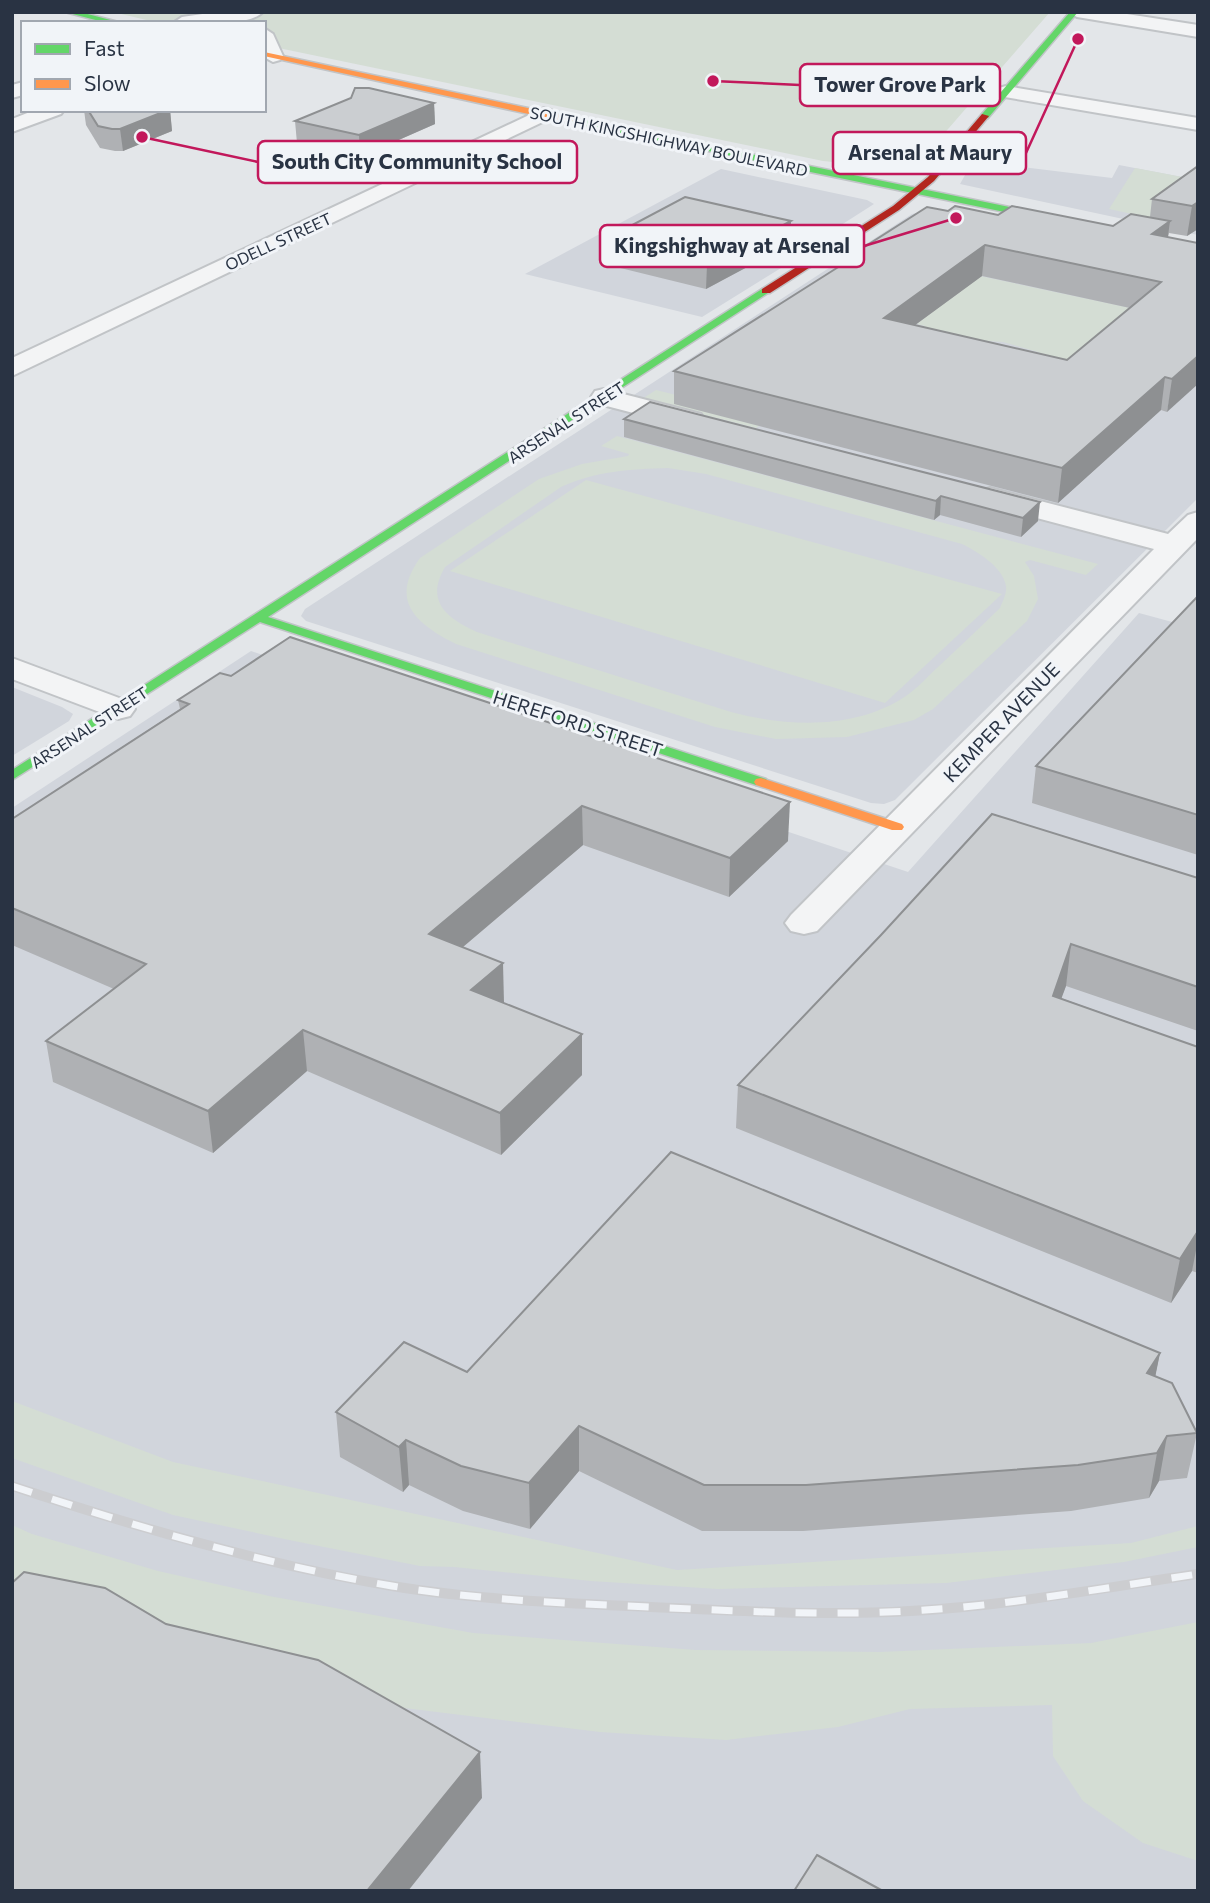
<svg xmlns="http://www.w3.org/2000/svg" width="1210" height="1903" viewBox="0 0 1210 1903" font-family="Commissioner,sans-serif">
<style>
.built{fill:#d1d5dc}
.green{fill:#d4ddd4;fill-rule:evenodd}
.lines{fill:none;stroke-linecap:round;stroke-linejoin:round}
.street-casing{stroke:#c1c4c7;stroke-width:4}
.fast-casing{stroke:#c1c4c7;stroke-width:3}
.slow-casing{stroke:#c1c4c7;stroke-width:3}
.jam-casing{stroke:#c1c4c7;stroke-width:3}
.street{fill:#f3f4f5;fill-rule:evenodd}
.fast{fill:#63d668;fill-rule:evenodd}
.slow{fill:#ff974d;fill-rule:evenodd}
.jam{fill:#b3261e;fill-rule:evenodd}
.rail-casing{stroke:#cccdd0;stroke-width:10}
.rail{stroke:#f1f4f8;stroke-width:7;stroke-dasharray:21;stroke-linecap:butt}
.wall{fill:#afb1b4;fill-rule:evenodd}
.shaded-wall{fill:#8e9092}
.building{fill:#cbced1;stroke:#8e9092;stroke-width:2;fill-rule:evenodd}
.labels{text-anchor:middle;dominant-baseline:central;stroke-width:6;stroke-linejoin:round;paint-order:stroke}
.far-street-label{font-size:16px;fill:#293343;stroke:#f1f4f8}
.street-label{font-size:19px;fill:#293343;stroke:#f1f4f8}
.leader{fill:none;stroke:#c2185b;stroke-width:2.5}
.callout-dot{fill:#c2185b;stroke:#f1f4f8;stroke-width:2.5}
.callout{fill:#f1f4f8;stroke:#c2185b;stroke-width:2.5}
.callout-label{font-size:21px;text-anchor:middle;font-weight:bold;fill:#293343}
</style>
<rect width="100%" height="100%" fill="#e3e6e9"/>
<g class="built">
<polygon points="973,161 1112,178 1119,165 1198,180 1198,235 960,184"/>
<polygon points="721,169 867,200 874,204 813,243 794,260 702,317 525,274"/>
<polygon points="926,211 1198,263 1198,498 895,800 884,804 871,803 306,621 301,616 305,609 912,214"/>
<polygon points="1139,613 1198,629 1198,1891 12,1891 12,808 251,651 908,872"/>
<polygon points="12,687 62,707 73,714 69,721 12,756"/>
</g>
<g class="green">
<polygon points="113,12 1050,12 928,152 919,157 863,165 823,161 264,45 264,23 159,23"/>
<polygon points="1135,168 1198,180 1160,220 1109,209"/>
<polygon points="975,275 1173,317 1083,376 1038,352 1003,342 912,336 925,326 917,324"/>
<polygon points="656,390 745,412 779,412 756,428 642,399"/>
<path d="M617,436L1098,564L1086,575L1030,560L1025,562L1034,576L1038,599L1027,621L933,709L914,720L847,737L776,739L715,727L456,644C416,624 389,601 420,558L539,479L582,464L628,456L629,454L601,446ZM668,468L706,474L962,544C978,552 1003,567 1006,586C1007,593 1003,601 1000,608C980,628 959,647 938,667C928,676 918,688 906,696C855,730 788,727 731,712L477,632C446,618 425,601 445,567L561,487C595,471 631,469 668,468Z"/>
<polygon points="586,480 1002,594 885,703 450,571"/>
<polygon points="12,1401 173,1462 677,1570 1131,1543 1198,1526 1198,1547 1124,1562 946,1583 718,1589 591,1581 454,1567 420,1566 294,1541 173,1515 12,1458"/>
<polygon points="12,1525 32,1534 158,1571 269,1596 473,1633 696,1650 880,1652 1091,1643 1198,1622 1198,1861 1143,1843 1083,1801 1053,1756 1052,1705 910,1709 838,1727 726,1740 600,1732 380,1705 12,1634"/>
</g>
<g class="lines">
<defs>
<g id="street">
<path d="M216,12H263C249,27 193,23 173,23L182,17Z"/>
<polygon points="1068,12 1114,12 1198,25 1198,37 1077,17"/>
<polygon points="264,28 273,34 283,56 280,60 273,62 264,57"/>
<polygon points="23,82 23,95 12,98 12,85"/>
<polygon points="1006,86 1198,118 1198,130 999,96 996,92 999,88"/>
<polygon points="544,108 551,110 554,114 551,118 12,376 12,358"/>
<polygon points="35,110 64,110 61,114 12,132 12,119"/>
<polygon points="604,389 701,414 705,420 701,426 691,428 595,403 591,397 595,391"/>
<polygon points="990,488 1168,534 1188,515 1198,512 1198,538 817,931 804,934 791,931 785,923 791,915 1154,549 980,503 976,497 980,491"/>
<polygon points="12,658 130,702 135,709 130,716 118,719 12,679"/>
</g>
<g id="fast">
<polygon points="65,12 80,12 122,23 107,23"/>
<polygon points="1070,12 1078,12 988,118 982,118 982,114"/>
<polygon points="570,117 1058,217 1063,220 1058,223 567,122 567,118"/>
<polygon points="957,143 964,145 918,165 861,172 857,169 861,166 913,161"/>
<polygon points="762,289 771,291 268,617 766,779 768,782 766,785 756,785 260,622 12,780 12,770"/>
</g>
<g id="slow">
<polygon points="264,52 570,117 574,120 570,123 264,56"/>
<polygon points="761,778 902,824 904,827 902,830 892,830 756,785 754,782 756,779"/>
</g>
<polygon id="jam" points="982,114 989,116 934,181 899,210 770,293 762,293 762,289 893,206 928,177"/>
</defs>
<use href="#street" class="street-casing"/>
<use href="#fast" class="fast-casing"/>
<use href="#slow" class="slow-casing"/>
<use href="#jam" class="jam-casing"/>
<use href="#street" class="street"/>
<use href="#fast" class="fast"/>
<use href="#slow" class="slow"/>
<use href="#jam" class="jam"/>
<defs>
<path id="rail" d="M12,1486C136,1527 263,1564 392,1586C477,1600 564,1603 651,1607C737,1611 823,1616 910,1611C1007,1606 1103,1588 1198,1574"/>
</defs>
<use href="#rail" class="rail-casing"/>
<use href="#rail" class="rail"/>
</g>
<g class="wall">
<polygon points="434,103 435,124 360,157 297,143 295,121"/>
<polygon points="84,110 170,110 172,131 123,151 115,151 100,148 86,125"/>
<path d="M1198,166V229L1187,236L1169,233L1168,237L1198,243L1167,412L1161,410L1058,503L674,404V371L846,262L847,258L948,211L1113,226L1150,217L1152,199ZM982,276L1130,308L1067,360L915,325Z"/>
<polygon points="791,221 790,244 706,289 604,264 604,240"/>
<polygon points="650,402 1038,521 1021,537 940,515 934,520 624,437 624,419"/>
<polygon points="1198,596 1198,855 1032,803 1036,766"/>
<polygon points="178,700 788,841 729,897 583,845 463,947 504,1003 582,1075 501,1155 307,1071 213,1153 53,1082 46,1041 114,989 12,945 12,819 180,709"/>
<polygon points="1198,878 1198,1031 1066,986 1061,998 1198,1047 1198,1273 1192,1271 1171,1303 736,1128 738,1085"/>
<polygon points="1160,1353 1155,1376 1197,1433 1187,1478 1159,1481 1149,1498 1071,1511 803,1531 702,1531 579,1471 530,1529 463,1511 409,1485 403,1492 340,1457 336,1412"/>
</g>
<g class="shaded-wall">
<polygon points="434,103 435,124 360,157 359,135"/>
<polygon points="168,110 170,110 172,131 123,151 120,129"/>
<polygon points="1198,202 1198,229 1187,236 1192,206"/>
<polygon points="791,221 790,244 706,289 707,265"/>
<polygon points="1170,221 1166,251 1152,234"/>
<polygon points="985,245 982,276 881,350 884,318"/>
<polygon points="1198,356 1198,384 1167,412 1172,379"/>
<polygon points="1165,377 1161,410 1058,503 1062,468"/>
<polygon points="941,496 940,515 934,520 936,501"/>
<polygon points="1040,502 1038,521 1021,537 1023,518"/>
<polygon points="790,802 788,841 729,897 730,858"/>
<polygon points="582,806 583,845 431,974 429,934"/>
<polygon points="1071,944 1066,986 1047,1038 1053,996"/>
<polygon points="503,963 504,1003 471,990"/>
<polygon points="303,1030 307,1071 213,1153 208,1111"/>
<polygon points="582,1034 582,1075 501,1155 500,1113"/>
<polygon points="1198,1231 1198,1240 1192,1271 1171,1303 1180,1259"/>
<polygon points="1160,1353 1151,1398 1147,1373"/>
<polygon points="579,1426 579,1471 530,1529 529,1483"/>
<polygon points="1167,1436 1159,1481 1149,1498 1157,1453"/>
<polygon points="406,1440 409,1485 403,1492 399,1447"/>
<polygon points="480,1752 482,1798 408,1891 367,1891"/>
</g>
<g class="building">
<polygon points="355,88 369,88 434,103 359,135 295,121 351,98"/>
<polygon points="88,110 168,110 120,129 112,129 98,126"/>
<polygon points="1198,166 1198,202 1192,206 1152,199"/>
<polygon points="685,197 791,221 707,265 604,240"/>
<path d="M955,206L998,215L1012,206L1113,226L1131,214L1170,221L1152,234L1198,243V356L1172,379L1165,377L1062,468L674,371L851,259L847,258L927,207L948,211ZM985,245L1161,282L1067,360L884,318Z"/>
<polygon points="650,402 1040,502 1023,518 941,496 936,501 624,419"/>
<polygon points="1198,596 1198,815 1036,766"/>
<polygon points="290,637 790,802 730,858 582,806 429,934 503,963 471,990 582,1034 500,1113 303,1030 208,1111 46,1041 146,964 12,908 12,819 189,704 178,700 220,673 231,676"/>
<polygon points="992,814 1198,878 1198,987 1071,944 1053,996 1198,1047 1198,1231 1180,1259 738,1085 881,935"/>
<polygon points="671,1152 1160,1353 1147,1373 1172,1383 1197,1433 1167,1436 1157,1453 1078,1465 806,1485 704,1485 579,1426 529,1483 461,1466 406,1440 399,1447 336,1412 404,1342 467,1372"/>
<polygon points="24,1572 105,1588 166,1624 318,1660 480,1752 367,1891 12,1891 12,1583"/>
<polygon points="817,1855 883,1891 794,1891"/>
</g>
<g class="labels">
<g class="far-street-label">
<text transform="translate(669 141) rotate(12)">SOUTH KINGSHIGHWAY BOULEVARD</text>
<text transform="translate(278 241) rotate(-25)">ODELL STREET</text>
<text transform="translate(566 422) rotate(-33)">ARSENAL STREET</text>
<text transform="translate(89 727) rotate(-33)">ARSENAL STREET</text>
</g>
<g class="street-label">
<text transform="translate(1001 722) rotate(-46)">KEMPER AVENUE</text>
<text transform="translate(578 723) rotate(18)">HEREFORD STREET</text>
</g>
</g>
<path class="leader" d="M713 81L800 85M1078 39L1026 153M142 137L258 162M956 218L864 246"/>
<g class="callout-dot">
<circle cx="713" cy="81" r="7"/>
<circle cx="1078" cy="39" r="7"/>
<circle cx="142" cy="137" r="7"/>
<circle cx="956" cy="218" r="7"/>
</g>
<g class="callout">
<rect x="800" y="64" width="200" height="42" rx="7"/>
<rect x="833" y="132" width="193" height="42" rx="7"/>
<rect x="258" y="141" width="319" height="42" rx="7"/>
<rect x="600" y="225" width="264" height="42" rx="7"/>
</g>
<g class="callout-label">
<text x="900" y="92">Tower Grove Park</text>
<text x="930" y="160">Arsenal at Maury</text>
<text x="417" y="169">South City Community School</text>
<text x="732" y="253">Kingshighway at Arsenal</text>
</g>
<rect width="1210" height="1903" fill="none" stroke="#293343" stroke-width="28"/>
<rect x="21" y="21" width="245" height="91" fill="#f1f4f8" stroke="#a1a7b0" stroke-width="2"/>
<rect x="35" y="44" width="35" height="10" fill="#63d668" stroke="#a1a7b0" stroke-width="2"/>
<text x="84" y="56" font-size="21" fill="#293343">Fast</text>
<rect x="35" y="79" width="35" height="10" fill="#ff974d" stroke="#a1a7b0" stroke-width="2"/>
<text x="84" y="91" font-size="21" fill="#293343">Slow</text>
</svg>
